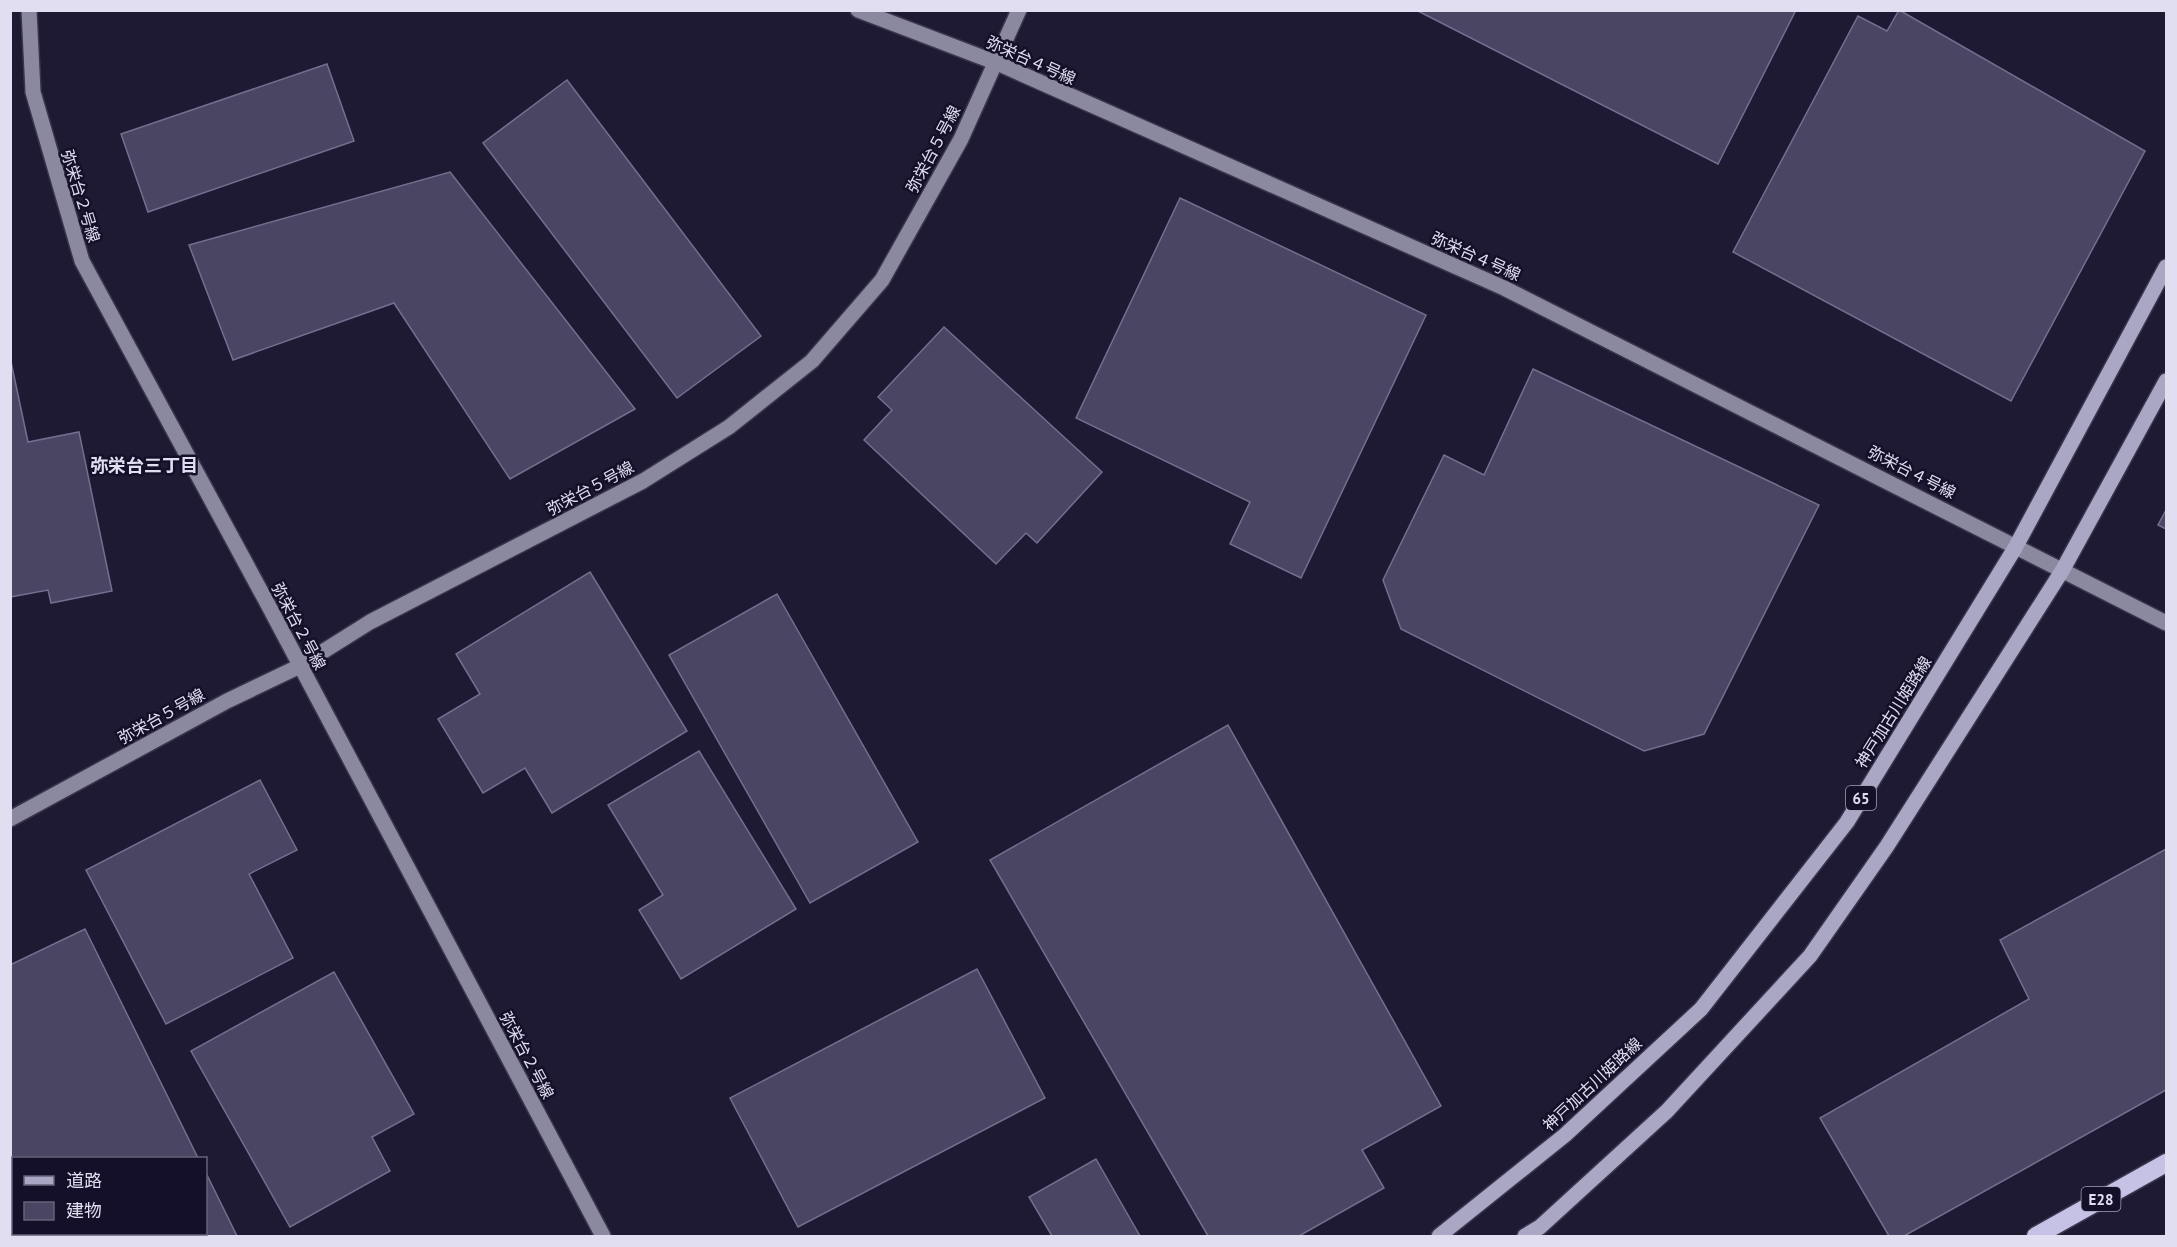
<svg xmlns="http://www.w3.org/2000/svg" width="2177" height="1247" viewBox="0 0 2177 1247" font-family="'PT Sans','Noto Sans JP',sans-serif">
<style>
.building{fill:#494563;stroke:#736f8f;stroke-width:1.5}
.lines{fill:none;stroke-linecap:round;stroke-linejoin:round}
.secondary-casing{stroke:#39354e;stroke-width:18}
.primary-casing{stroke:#39354e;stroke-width:18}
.highway-casing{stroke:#39354e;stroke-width:21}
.secondary{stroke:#8b89a0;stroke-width:15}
.primary{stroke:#aaa7c4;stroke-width:15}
.highway{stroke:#c6c2e6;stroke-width:18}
.labels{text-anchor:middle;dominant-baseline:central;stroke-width:5;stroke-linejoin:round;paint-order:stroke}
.shield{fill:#15102a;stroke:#a3a0b5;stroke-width:1.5}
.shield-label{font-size:15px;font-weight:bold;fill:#e0def0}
.street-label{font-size:16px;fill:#e0def0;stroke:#15102a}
.neighbourhood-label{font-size:18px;font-weight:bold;fill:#e0def0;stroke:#15102a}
</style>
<rect width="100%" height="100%" fill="#1e1a34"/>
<g class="building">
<polygon points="1416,10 1796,10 1718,164"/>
<polygon points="1899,10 2145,151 2011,401 1733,252 1858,16 1887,31"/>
<polygon points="327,64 354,141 148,212 121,134"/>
<polygon points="567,80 761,336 677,398 483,143"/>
<polygon points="450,172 635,409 510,479 394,303 233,360 189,245"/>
<polygon points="1180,198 1426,315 1301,578 1230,544 1250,502 1076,418"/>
<polygon points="944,327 1102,472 1037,543 1026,533 996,564 864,440 892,410 878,397"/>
<polygon points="10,357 28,442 79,432 112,591 51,603 48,590 10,597"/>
<polygon points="1533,369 1819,505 1704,734 1644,751 1401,629 1383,580 1444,455 1484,475"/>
<polygon points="2166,510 2166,529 2158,525"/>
<polygon points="590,572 687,731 552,813 525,768 483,793 438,719 480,694 456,654"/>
<polygon points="777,594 918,842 810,903 669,655"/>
<polygon points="1228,725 1441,1106 1362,1150 1384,1188 1299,1236 1208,1236 990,860"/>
<polygon points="699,751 796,909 681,979 639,910 663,895 608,805"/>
<polygon points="260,780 297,850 249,874 293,958 166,1024 86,870"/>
<polygon points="2166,849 2166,1090 1904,1236 1889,1236 1820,1118 2029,999 2000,940"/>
<polygon points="85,929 198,1158 14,1158 14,1233 10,1227 10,965"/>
<polygon points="977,969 1045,1098 798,1227 730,1098"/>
<polygon points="334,972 414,1114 372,1137 390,1171 290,1227 191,1051"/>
<polygon points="1096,1159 1140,1236 1052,1236 1029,1197"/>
<polygon points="206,1173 237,1236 15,1236 14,1234 206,1234"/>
</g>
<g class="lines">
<defs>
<g id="secondary">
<polyline points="29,10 33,92 82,261 265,599 603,1236"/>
<polyline points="858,10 997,63 1504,288 2166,623"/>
<polyline points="10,819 227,701 300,666 370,622 643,481 729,427 812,361 882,280 961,139 1019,10"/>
</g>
<g id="primary">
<polyline points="1439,1236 1565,1135 1701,1009 1847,822 2015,548 2166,267"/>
<polyline points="1525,1236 1540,1227 1667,1111 1810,956 1887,846 2062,571 2166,381"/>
</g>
<polyline id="highway" points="2036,1236 2166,1163"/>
</defs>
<use href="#secondary" class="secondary-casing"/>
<use href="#primary" class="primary-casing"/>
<use href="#highway" class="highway-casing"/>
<use href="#secondary" class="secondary"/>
<use href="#primary" class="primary"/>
<use href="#highway" class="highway"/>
</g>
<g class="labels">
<g class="shield">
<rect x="1846" y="786" width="30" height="24" rx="4.5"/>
<rect x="2081.5" y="1187" width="39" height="24" rx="4.5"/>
</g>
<g class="shield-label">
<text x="1861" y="798">65</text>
<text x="2101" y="1199">E28</text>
</g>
<g class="street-label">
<text transform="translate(1031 60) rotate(24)">弥栄台４号線</text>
<text transform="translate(933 149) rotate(-62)">弥栄台５号線</text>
<text transform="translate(81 196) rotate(73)">弥栄台２号線</text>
<text transform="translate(1476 256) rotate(24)">弥栄台４号線</text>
<text transform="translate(1912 472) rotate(27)">弥栄台４号線</text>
<text transform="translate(590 488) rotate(-28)">弥栄台５号線</text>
<text transform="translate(299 626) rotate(62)">弥栄台２号線</text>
<text transform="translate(1893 712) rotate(-58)">神戸加古川姫路線</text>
<text transform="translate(161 716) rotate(-29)">弥栄台５号線</text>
<text transform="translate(527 1055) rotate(62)">弥栄台２号線</text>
<text transform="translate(1592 1084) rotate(-43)">神戸加古川姫路線</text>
</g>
<g class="neighbourhood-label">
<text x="144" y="465">弥栄台三丁目</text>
</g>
</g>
<rect width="2177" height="1247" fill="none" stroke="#e0def0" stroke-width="24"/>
<rect x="12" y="1157" width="195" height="78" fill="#15102a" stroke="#666279" stroke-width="1.5"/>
<rect x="24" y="1176" width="30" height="9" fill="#aaa7c4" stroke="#666279" stroke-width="1.5"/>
<text x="66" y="1187" font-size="18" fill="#e0def0">道路</text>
<rect x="24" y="1202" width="30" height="18" fill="#494563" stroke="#666279" stroke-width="1.5"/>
<text x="66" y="1217" font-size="18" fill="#e0def0">建物</text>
</svg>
